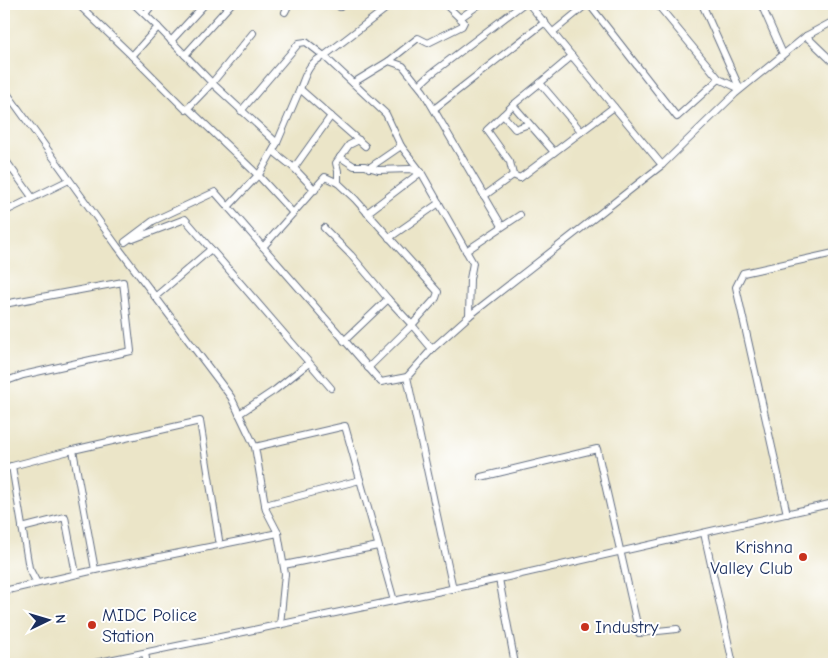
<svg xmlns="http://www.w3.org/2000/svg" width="838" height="668" viewBox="0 0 838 668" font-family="'Comic Neue',sans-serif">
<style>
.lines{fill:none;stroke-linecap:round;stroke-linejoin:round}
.minor-casing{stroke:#646f83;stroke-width:8}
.minor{stroke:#fff;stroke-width:6}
.poi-dot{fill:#c8321e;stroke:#fff;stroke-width:2}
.labels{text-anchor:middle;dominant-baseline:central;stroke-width:4;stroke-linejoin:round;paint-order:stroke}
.poi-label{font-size:18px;fill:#1b2f5e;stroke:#fff;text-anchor:start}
</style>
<rect width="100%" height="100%" fill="#fff"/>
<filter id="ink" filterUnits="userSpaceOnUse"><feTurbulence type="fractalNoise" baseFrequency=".02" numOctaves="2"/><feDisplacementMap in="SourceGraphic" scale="10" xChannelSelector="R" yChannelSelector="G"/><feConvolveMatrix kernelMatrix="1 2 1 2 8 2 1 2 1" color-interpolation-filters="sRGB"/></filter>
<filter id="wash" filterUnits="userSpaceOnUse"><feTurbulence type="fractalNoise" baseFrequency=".0096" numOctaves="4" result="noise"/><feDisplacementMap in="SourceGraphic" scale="20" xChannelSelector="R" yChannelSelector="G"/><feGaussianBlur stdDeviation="1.12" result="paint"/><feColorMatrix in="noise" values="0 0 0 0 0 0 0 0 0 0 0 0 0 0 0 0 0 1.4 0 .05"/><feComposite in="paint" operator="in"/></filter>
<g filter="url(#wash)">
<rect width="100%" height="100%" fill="#ebe5c8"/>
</g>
<g filter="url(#ink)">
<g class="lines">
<defs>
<g id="minor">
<polyline points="78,4 129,53 186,110 188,108 258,175 293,213"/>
<polyline points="134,4 158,27"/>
<polyline points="529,4 662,165"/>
<polyline points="589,4 677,117 719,79"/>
<polyline points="657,4 719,79 740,89"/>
<polyline points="702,4 740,89"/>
<polyline points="761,4 783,54"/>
<polyline points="340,7 340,4"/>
<polyline points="285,12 289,4"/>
<polyline points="145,14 153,4"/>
<polyline points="460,18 480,4"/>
<polyline points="553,32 587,4"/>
<polyline points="806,36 834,63"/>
<polyline points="171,41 205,4"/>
<polyline points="185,55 231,4"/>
<polyline points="132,56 158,27 212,83 253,33"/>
<polyline points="572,56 540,83 581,131"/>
<polyline points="389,61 418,38 428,43 462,26 464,22 445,4"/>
<polyline points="353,83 389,61 403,66 423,91 502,226"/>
<polyline points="540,83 513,105 554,152"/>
<polyline points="419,85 431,74 523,4"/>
<polyline points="4,89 117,246 231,397 255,447"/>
<path d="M300,89C306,74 308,63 324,56L384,10L380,4"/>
<polyline points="513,105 503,115 515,129 529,124"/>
<polyline points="188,108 212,83 277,143 260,173 228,207"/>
<polyline points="434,109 545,22"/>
<polyline points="241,111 299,43 306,42 324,56 386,114 401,146 421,172 473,263 470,279 469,316"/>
<polyline points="503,115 487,130 510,162 513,175 520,178 614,107"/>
<polyline points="277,143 300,89 365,146"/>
<polyline points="273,151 294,168 331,116"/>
<polyline points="340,157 354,166 365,166 378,170 410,169 421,172 367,213"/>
<polyline points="4,158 32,197"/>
<polyline points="294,168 315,190"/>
<polyline points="369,168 401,146"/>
<polyline points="338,183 338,171 336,163 349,145 359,140"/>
<polyline points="484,196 513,175"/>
<polyline points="4,212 69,180"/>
<polyline points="389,238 439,203"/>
<polyline points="133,239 185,219 331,388"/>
<polyline points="125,242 153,221 215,192 381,382 407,377"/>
<polyline points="263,247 325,177 338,183 355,199 438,292 436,298 412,325 388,299 351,255 324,228"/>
<polyline points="466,251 520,215"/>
<polyline points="155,297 211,249"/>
<polyline points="4,304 123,282 131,351 23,375 4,382"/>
<polyline points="344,341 388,299"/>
<polyline points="368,368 412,325 432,349"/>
<polyline points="239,414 275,390 309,363"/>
<polyline points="12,466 73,450 200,421 219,540"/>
<polyline points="4,468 12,466 29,568 37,583"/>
<polyline points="481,477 597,449 639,633 677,629"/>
<polyline points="265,505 360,480"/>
<polyline points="787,514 736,287 743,273 834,253"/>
<polyline points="22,528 65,517 76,574"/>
<polyline points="278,533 266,510 255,447 345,426 394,601"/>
<polyline points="704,533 733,664"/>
<polyline points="284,565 378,546"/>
<polyline points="95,570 278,533 285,574 280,625"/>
<polyline points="499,579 515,664"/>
<polyline points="453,589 407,377 432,349 469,316 662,165 735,94 806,36 834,21"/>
<polyline points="4,591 95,570 73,450"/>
<polyline points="145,653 147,664"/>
<polyline points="90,664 499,579 834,503"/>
</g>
</defs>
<use href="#minor" class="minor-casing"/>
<use href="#minor" class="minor"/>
</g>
</g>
<g class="poi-dot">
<circle cx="803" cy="557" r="5"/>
<circle cx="92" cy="625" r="5"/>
<circle cx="585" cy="627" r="5"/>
</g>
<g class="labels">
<g class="poi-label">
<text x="793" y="547" text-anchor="end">Krishna<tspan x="793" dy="21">Valley Club</tspan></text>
<text x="102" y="615">MIDC Police<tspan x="102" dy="21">Station</tspan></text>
<text x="595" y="627">Industry</text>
</g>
</g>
<rect width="838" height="668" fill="none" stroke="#fff" stroke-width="20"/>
<g transform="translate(48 620) rotate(85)" stroke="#ffffff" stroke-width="4" paint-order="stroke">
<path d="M0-4L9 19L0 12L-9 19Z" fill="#1b2f5e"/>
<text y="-8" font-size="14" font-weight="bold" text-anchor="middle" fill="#1b2f5e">N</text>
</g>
</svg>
